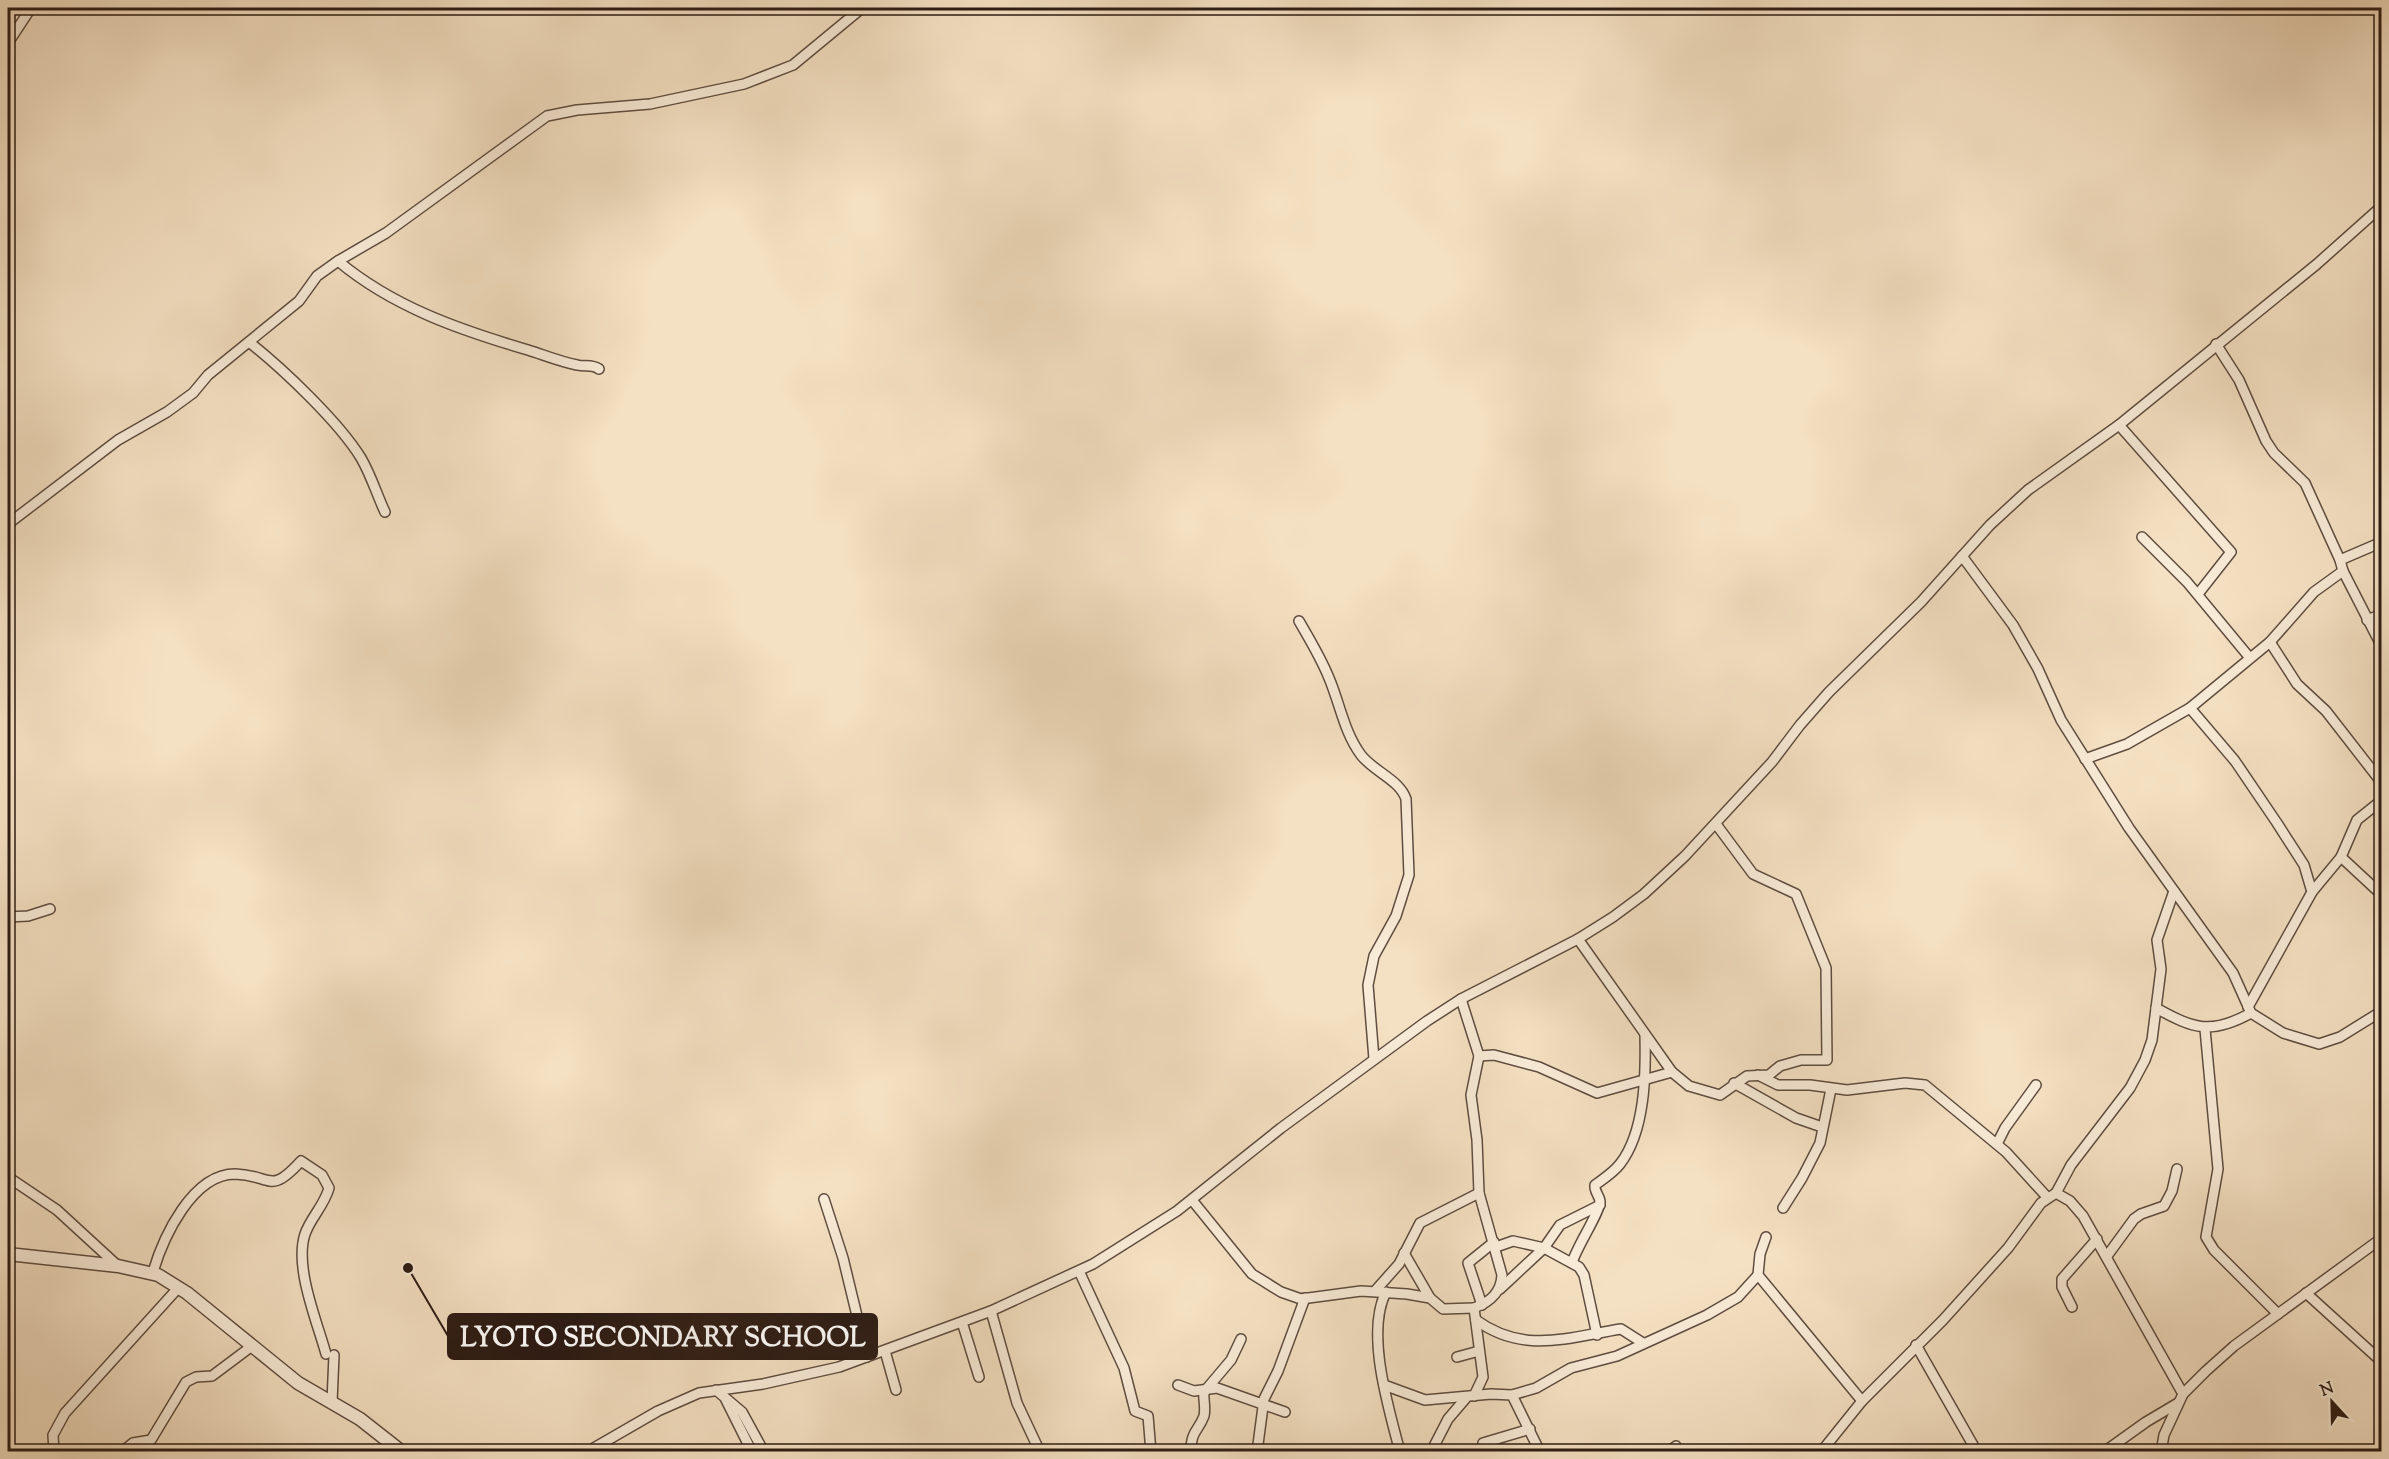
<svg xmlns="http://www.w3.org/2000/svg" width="2389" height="1459" viewBox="0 0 2389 1459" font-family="'Sorts Mill Goudy',serif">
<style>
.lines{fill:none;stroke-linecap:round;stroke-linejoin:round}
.minor-casing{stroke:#5f4d40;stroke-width:12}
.tertiary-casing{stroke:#5f4d40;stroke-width:15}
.minor{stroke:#f8ebd7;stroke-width:9}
.tertiary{stroke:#f8ebd7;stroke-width:12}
.leader{fill:none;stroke:#2d1c15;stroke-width:2}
.callout-dot{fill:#2d1c15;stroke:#f8ebd7;stroke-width:2}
.callout{fill:#2d1c15;stroke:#2d1c15;stroke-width:2}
.callout-label{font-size:27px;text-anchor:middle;font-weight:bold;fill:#fff}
</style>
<rect width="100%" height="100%" fill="#f4e0c2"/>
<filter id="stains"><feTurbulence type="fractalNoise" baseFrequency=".00333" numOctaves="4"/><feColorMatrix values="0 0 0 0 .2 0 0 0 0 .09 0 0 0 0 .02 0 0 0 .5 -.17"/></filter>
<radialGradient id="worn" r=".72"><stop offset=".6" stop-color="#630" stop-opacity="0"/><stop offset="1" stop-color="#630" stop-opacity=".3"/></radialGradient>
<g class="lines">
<defs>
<g id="minor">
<polyline points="8,43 31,8"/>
<path d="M338,261C393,307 460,330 528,350C544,355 561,362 577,365C585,367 592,364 599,369"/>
<path d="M249,342C283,369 339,422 361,458C371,475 377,495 385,512"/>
<polyline points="2216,344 2239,380 2266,441 2274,453 2305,483 2340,560 2343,571 2382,647"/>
<polyline points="2119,425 2231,552 2198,594"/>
<polyline points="8,524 118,440 167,412 193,393 208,375 299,301 317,276 338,261 386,233 547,116 577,110 650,104 744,84 793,65 862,8"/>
<polyline points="2142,537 2187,582 2250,658"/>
<polyline points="1962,556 2013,625 2038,669 2061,720 2129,828 2233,973 2251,1013 2283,1033 2319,1044 2340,1037 2382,1011"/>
<polyline points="2340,560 2382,542"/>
<polyline points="2367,620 2382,614"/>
<path d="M1299,621C1310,640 1321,658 1329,678C1340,704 1344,732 1361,755C1373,771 1400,780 1406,799L1409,875L1396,916L1374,956L1368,985L1374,1059"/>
<polyline points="2270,642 2297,684 2326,711 2382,783"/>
<polyline points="2190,708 2235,761 2277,823 2304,865 2312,892"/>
<polyline points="2085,759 2127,744 2190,708 2270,642 2314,592 2343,571"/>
<polyline points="2341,857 2382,895"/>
<polyline points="8,917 28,916 50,909"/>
<polyline points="1578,939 1672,1072 1689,1086 1720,1095 1747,1076 1769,1075 1780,1066 1801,1060 1827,1060 1826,968 1796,894 1753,874 1716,824"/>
<path d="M1461,999L1479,1056L1471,1095L1477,1140L1479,1193L1502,1275C1501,1293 1490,1302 1474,1308L1483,1377L1474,1396"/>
<polyline points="2248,1007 2312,892 2341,857 2357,820 2382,800"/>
<path d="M2156,1008C2194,1029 2211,1035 2251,1013"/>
<polyline points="2205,1029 2218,1169 2206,1237 2214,1250 2278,1314"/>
<polyline points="1479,1056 1494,1055 1539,1067 1597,1093 1672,1072"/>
<polyline points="1758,1075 1778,1085 1810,1085 1847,1090 1905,1083 1925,1085 2006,1152 2047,1197"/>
<polyline points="1734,1083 1796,1118 1822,1127"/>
<polyline points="1997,1144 2005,1128 2036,1085"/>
<polyline points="8,1177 57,1210 118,1266"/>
<polyline points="2056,1193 2071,1165 2130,1088 2145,1060 2152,1040 2161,969 2157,940 2174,891"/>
<polyline points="824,1199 843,1258 867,1357"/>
<polyline points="1192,1200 1252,1274 1281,1292 1301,1299 1361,1291 1407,1294 1430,1298 1443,1309 1474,1308"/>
<polyline points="1783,1208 1802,1178 1820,1143 1831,1089"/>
<polyline points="1766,1237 1760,1254 1758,1275 1862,1401"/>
<polyline points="1496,1247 1513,1241 1544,1248 1579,1267 1584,1275 1597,1335"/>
<polyline points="1404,1253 1430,1298"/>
<polyline points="2107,1256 2134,1219 2141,1214 2164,1206 2172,1191 2177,1169"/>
<path d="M1572,1263C1576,1248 1600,1212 1600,1202C1600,1196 1594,1192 1595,1185C1603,1179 1613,1173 1620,1164C1645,1132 1646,1075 1645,1035"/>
<polyline points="1079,1271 1124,1368 1135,1411 1148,1416 1151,1452"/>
<path d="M153,1272C163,1238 192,1174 235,1174C272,1175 269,1196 301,1161L322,1175L329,1188C324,1206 311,1217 305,1234C294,1267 317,1321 326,1354"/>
<polyline points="1500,1289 1544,1248 1560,1225 1600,1205"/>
<polyline points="1375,1291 1399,1264 1420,1223 1479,1193"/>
<path d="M1386,1292C1365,1333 1389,1409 1400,1452"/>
<polyline points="2306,1293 2382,1362"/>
<polyline points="1482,1305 1468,1263 1494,1242"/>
<polyline points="2072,1307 2062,1287 2062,1279 2097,1239"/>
<polyline points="991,1311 1017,1403 1040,1452"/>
<path d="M1476,1320C1524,1355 1569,1337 1621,1329L1643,1343"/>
<polyline points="962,1322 979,1377"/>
<polyline points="1916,1345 1977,1452"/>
<polyline points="885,1351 896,1390"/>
<polyline points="1457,1357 1479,1351"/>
<polyline points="1178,1385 1194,1391 1217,1388 1285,1412"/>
<polyline points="1384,1385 1425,1400 1491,1394 1512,1395 1540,1452"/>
<polyline points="716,1390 742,1412 764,1452"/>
<polyline points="1512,1395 1536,1388 1571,1368 1617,1356 1707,1315 1738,1297 1758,1275"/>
<polyline points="726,1400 752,1452"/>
<polyline points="332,1402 334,1355"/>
<polyline points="1483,1443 1530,1429"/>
<polyline points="54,1452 53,1435 65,1413 179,1287"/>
<polyline points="122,1452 133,1443 151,1440 186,1382 196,1377 212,1376 252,1346"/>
<polyline points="587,1452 658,1411 699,1393 763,1384 839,1367 991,1311 1093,1264 1177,1211 1281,1128 1427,1021 1461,999 1578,939 1613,917 1644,894 1685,856 1772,762 1800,725 1829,692 1921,602 1990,525 2028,490 2119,425 2317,264 2382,206"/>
<path d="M1191,1452C1191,1430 1198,1432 1204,1416C1206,1407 1203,1400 1204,1392L1231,1360L1241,1339"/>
<polyline points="1257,1452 1264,1399 1278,1371 1305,1298"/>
<polyline points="1431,1452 1448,1419 1466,1398"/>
<polyline points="1668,1452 1676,1446"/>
<polyline points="1821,1452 1862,1401 1943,1320 2008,1248 2041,1203 2056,1193 2070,1201 2083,1216 2183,1394"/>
<polyline points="2104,1452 2146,1422 2178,1403"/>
<polyline points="2161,1452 2164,1435 2183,1394 2206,1371 2234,1346 2382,1238"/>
</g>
<polyline id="tertiary" points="8,1254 118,1266 158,1275 187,1293 298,1383 360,1419 402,1452"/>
</defs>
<use href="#minor" class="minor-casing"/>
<use href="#tertiary" class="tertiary-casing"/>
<use href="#minor" class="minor"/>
<use href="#tertiary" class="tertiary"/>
</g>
<path class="leader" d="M408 1268L448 1336"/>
<circle class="callout-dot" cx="408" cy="1268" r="6"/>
<rect class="callout" x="448" y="1314" width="429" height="45" rx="6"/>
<g class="callout-label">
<text x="663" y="1346">LYOTO SECONDARY SCHOOL</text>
</g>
<rect width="2389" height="1459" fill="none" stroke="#f4e0c2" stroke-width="30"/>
<rect x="9" y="9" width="2371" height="1441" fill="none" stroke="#2d1c15" stroke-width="3"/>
<rect x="15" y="15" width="2359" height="1429" fill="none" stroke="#2d1c15" stroke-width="1.5"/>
<g transform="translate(2332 1402) rotate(338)" stroke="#f8ebd7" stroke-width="4.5" paint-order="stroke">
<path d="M0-4.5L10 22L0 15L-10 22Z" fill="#2d1c15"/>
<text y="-9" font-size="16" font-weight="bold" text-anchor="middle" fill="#2d1c15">N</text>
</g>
<rect width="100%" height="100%" filter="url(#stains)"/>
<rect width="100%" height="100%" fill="url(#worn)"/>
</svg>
